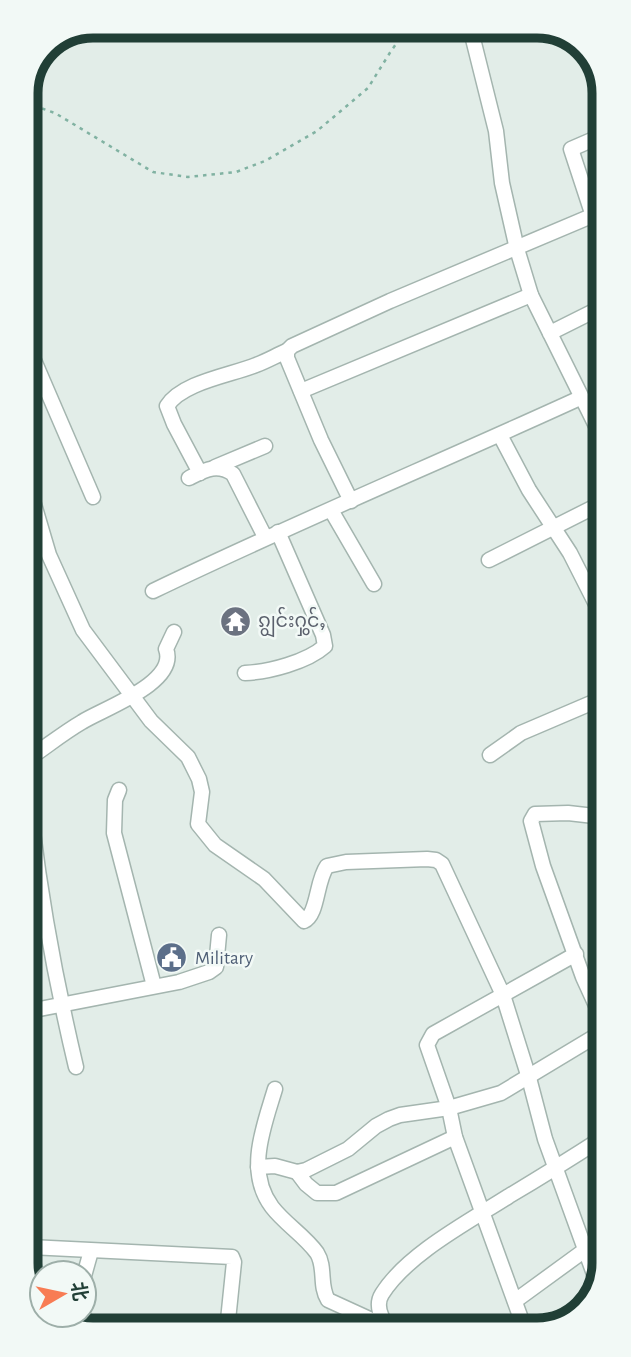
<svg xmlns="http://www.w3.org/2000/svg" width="631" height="1357" viewBox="0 0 631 1357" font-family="'Alegreya Sans','Noto Sans SC','Noto Sans Myanmar',sans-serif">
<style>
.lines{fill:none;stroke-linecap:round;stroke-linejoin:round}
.minor-casing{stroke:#a4b5af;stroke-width:17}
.path{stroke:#81b2a2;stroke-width:2.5;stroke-dasharray:3.5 5;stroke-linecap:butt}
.minor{stroke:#fff;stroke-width:14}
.labels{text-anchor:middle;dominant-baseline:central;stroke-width:5;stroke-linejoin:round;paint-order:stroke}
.worship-label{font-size:19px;fill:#5b616d;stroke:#f2f9f6;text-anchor:start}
.service-label{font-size:19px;fill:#4e5e75;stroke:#f2f9f6;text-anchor:start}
.rim{fill:none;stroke:#213f36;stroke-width:9}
</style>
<rect width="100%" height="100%" fill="#e2ede8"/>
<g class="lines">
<defs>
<g id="minor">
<polyline points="466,26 473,39 496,131 502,183 517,249 531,295 602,438"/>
<polyline points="601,136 571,149 593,216 602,233"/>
<polyline points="550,333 602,307"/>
<polyline points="27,344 93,497"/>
<polyline points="301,391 531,295"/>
<polyline points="500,435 529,490 570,553 603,618"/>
<polyline points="215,467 265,446"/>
<path d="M200,473L174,424L167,406C182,382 232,375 256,365C267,361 277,355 287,351"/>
<path d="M189,478C205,470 217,463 233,474L265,537"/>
<path d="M28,484L49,555L83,630L151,721L188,757L199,779L202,792L198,824L215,845L264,879L304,921C318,915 316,881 327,866L346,862L427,859L436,860L442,864L503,995L529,1078L545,1139L598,1285"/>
<polyline points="351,501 321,440 287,358 287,351 292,346 390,301 601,212"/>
<polyline points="331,510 374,584"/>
<polyline points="489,560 602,503"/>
<path d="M153,591C294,523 438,463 580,398"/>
<path d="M245,673C269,672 307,662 325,646L323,635L278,532"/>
<polyline points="490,755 521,733 603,698"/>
<path d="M28,759C46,747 63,733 82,722C102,709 179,683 166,649L174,632"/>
<polyline points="119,790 115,800 114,833 154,986"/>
<polyline points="603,817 568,813 535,814 531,821 543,866 583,977 604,1023"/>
<path d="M32,825C42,907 57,987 76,1067"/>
<polyline points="29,1011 179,982 209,972 216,967 219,935"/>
<path d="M275,1089C264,1126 245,1171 272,1207C285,1224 305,1236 317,1253C326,1267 319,1286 328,1300L387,1327"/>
<polyline points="258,1167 275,1166 297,1172 306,1170 348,1149 376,1126 389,1119 400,1115 449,1108 501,1093 604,1031"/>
<polyline points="297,1172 306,1184 317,1193 336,1193 455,1137"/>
<polyline points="30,1247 232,1257 234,1262 227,1330"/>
<polyline points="84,1276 91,1251"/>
<polyline points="515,1301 585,1250 605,1239"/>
<polyline points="71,1324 73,1315"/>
<polyline points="524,1327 455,1137 449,1108 427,1045 433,1034 576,954"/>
<path d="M389,1328C381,1318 375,1305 382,1294C407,1254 470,1221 509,1196C541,1177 573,1157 604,1137"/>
</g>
</defs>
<use href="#minor" class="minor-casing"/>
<polyline class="path" points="26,103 55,113 153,172 188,177 236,172 265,161 317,131 368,88 391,51 409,26"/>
<use href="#minor" class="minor"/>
</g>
<defs>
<symbol id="temple-disc" viewBox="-11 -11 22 22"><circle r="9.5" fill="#6b7280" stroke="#f2f9f6"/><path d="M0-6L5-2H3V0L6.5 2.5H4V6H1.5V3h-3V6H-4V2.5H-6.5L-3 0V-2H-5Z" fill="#fff"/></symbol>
<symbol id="civic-disc" viewBox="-11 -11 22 22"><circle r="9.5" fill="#5c6f8a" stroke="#f2f9f6"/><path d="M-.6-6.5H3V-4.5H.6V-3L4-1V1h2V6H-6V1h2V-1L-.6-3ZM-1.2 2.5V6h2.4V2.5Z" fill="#fff"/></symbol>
</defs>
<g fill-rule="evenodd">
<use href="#temple-disc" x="218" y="604" width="35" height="35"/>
<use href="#civic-disc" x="154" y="940" width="35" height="35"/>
</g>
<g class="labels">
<g class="worship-label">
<text x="258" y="621">ၵျွင်းႁွင်ႇ</text>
</g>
<g class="service-label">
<text x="195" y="958">Military</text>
</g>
</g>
<path d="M0 0H631V1357H0ZM93 38H537A55 55 0 0 1 592 93V1263A55 55 0 0 1 537 1318H93A55 55 0 0 1 38 1263V93A55 55 0 0 1 93 38Z" fill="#f2f9f6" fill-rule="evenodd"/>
<path class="rim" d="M93 38H537A55 55 0 0 1 592 93V1263A55 55 0 0 1 537 1318H93A55 55 0 0 1 38 1263V93A55 55 0 0 1 93 38Z"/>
<g transform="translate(63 1294) rotate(81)"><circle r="33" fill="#f2f9f6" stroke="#9eafa9" stroke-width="2"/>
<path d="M0-5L12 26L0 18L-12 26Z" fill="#f87c54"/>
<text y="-10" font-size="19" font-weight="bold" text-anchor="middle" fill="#213f36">北</text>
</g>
</svg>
